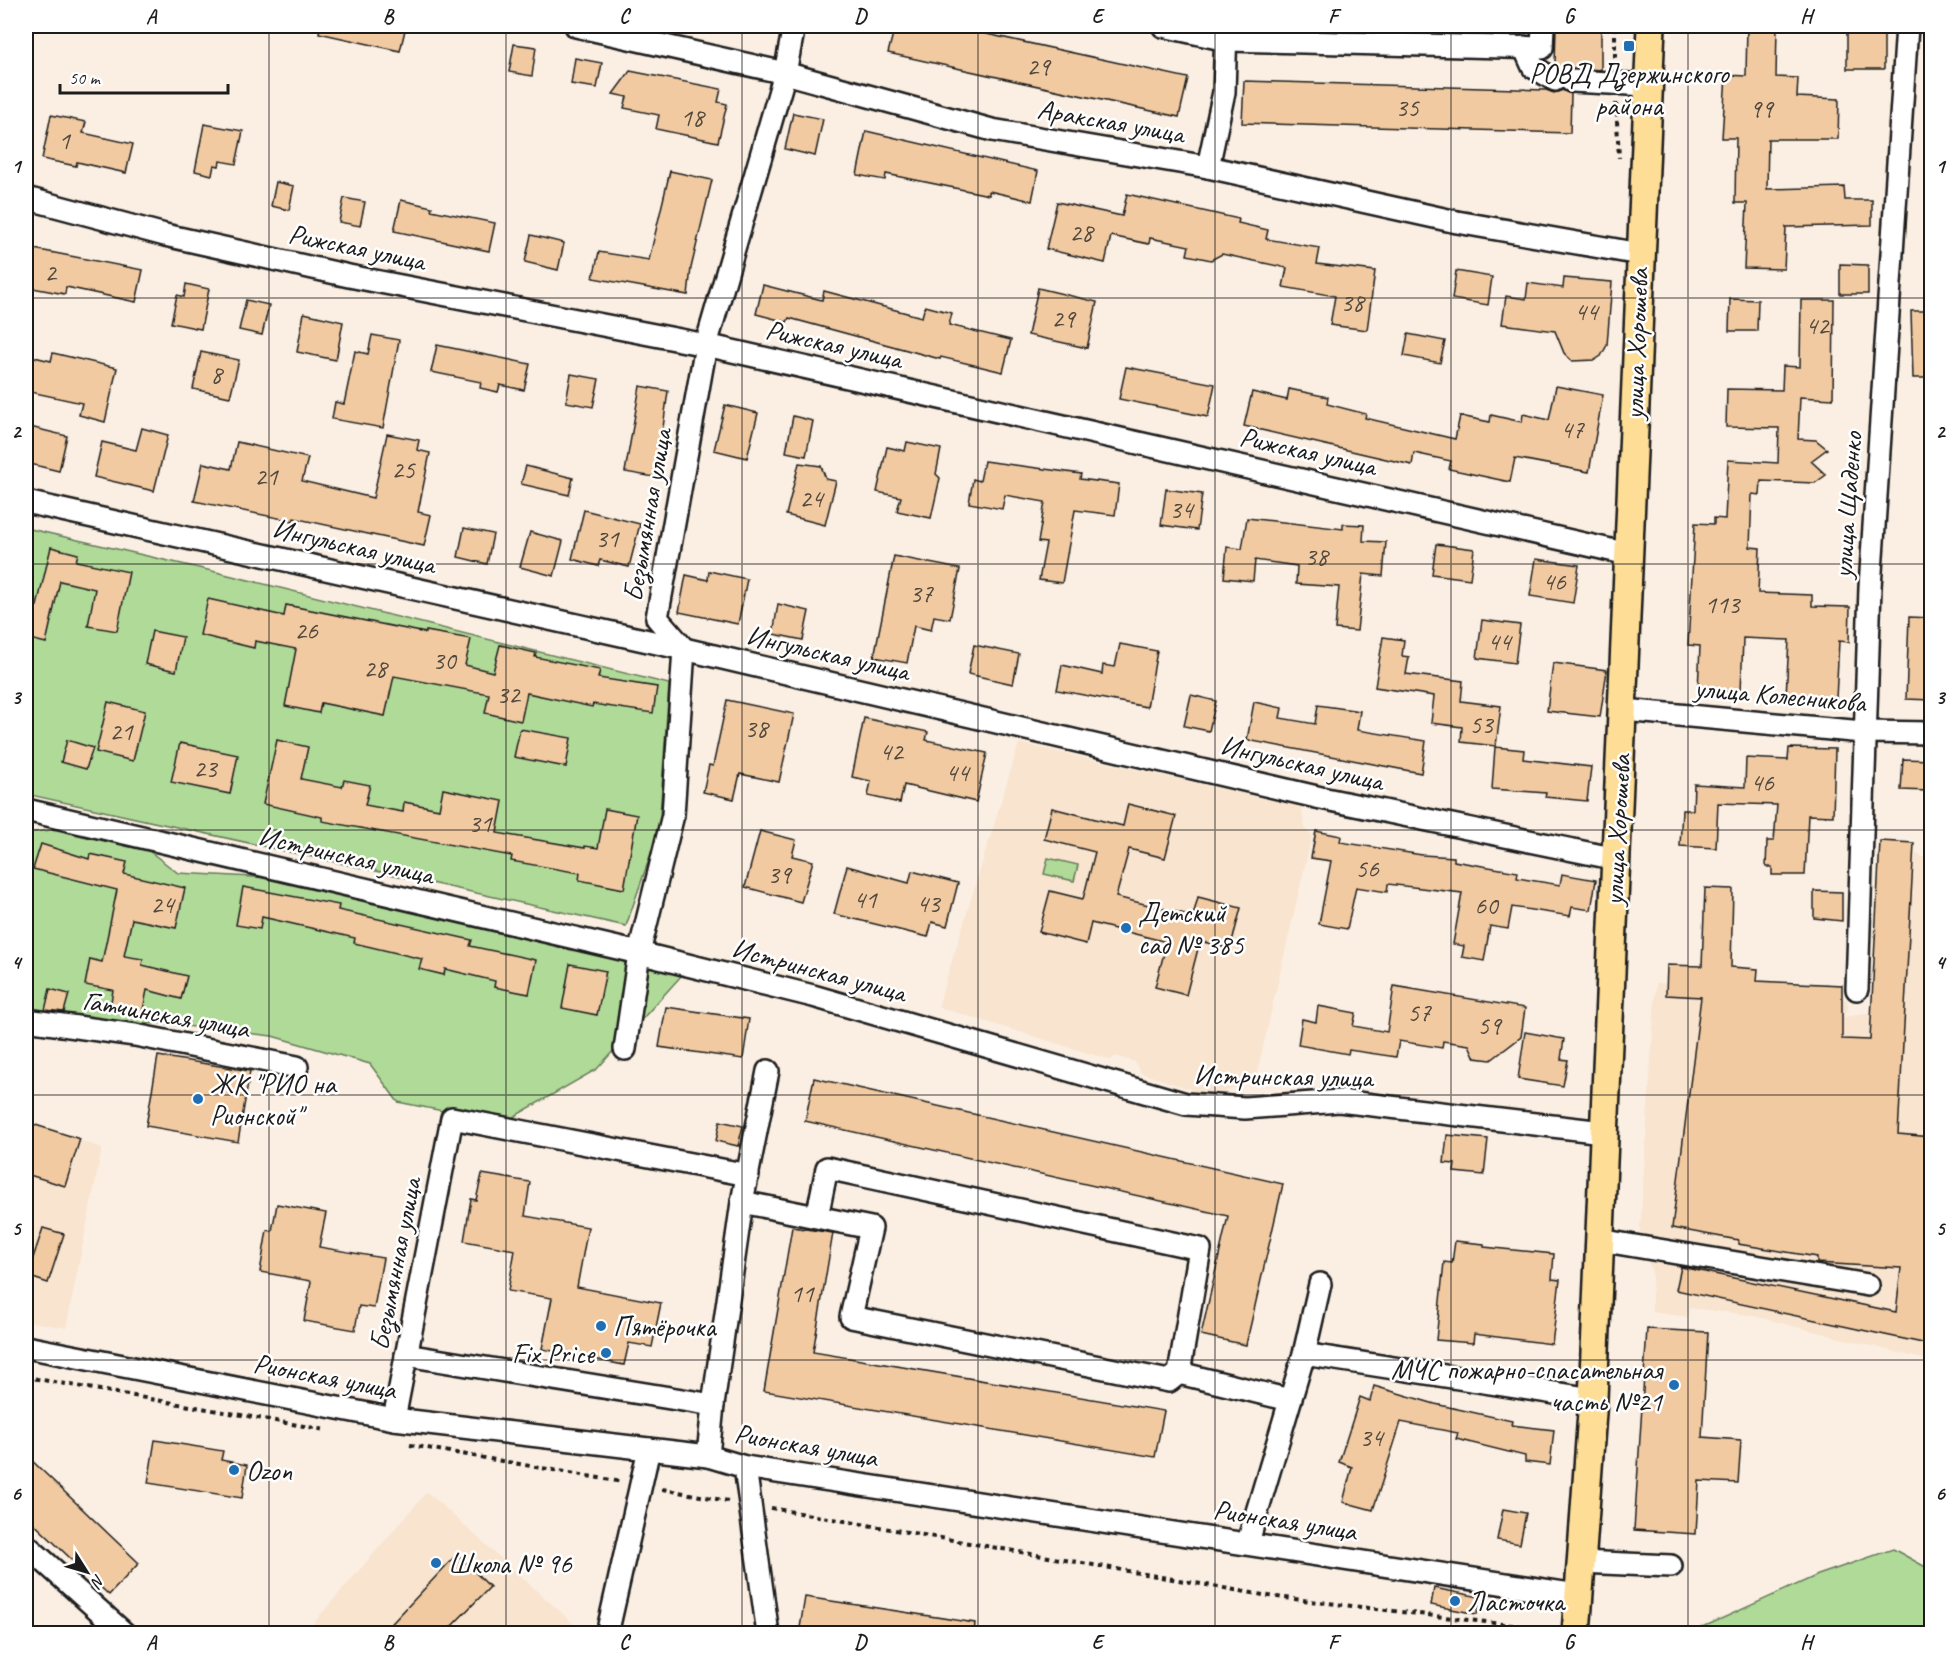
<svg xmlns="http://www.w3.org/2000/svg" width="1957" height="1659" viewBox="0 0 1957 1659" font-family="Caveat,sans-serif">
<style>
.built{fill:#f8e4cf}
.green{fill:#b0da98;stroke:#667b5a;stroke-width:1.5}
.building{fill:#f1caa1;stroke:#1c1c1c;stroke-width:1.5}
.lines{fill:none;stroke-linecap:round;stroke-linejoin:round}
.minor-casing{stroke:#1c1c1c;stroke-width:26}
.major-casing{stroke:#1c1c1c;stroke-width:32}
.path{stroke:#1c1c1c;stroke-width:4;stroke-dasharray:4.5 4.5;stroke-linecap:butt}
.minor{stroke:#fff;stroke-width:21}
.major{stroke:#fedd96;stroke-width:27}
.grid{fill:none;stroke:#1c1c1c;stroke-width:1.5;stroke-opacity:0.55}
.poi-dot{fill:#1f6fb2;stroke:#fff;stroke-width:2}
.labels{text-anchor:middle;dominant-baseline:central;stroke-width:5;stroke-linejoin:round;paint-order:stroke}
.number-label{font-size:26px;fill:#51483d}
.poi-label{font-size:28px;fill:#1c1c1c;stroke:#fff;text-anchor:start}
.street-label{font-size:28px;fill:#1c1c1c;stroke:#fff}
.neatline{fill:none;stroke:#1c1c1c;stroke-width:2}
.grid-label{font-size:20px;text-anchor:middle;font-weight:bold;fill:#1c1c1c}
</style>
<rect width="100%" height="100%" fill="#fbefe3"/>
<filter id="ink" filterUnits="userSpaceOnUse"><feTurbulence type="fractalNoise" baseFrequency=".0167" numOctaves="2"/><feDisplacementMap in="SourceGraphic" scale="12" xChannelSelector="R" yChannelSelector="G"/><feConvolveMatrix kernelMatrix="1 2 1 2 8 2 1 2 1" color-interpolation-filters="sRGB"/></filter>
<g filter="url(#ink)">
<g class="built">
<polygon points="1019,743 1301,807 1305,828 1312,835 1256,1077 1214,1097 1141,1073 1135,1062 1115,1056 1111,1060 938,1007"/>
<polygon points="1880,850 1911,851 1931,861 1931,1171 1881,1169 1873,987"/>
<polygon points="1656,983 1753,987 1754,994 1847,999 1848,1009 1843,1017 1879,1012 1878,1170 1931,1173 1931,1361 1750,1315 1689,1308 1688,1317 1652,1312 1652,1273 1640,1231"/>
<polygon points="26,1122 102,1148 66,1328 26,1321"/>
<polygon points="427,1492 584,1633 304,1634"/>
</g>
<g class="green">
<polygon points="26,528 212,571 669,684 659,830 626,926 26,794"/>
<polygon points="60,829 149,851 178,873 272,878 682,975 597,1069 503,1123 398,1102 370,1064 272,1036 160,1023 98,1027 26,1011 26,833"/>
<polygon points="1048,858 1078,865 1074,881 1044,874"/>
<polygon points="1893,1549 1931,1570 1931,1633 1690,1633 1818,1575"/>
</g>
<g class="building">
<polygon points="320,26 406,26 400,51 319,33"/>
<polygon points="895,26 950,26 1188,78 1179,117 888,53"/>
<polygon points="1556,26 1601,26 1601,70 1572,68 1564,71 1555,65"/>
<polygon points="1747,26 1777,26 1776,77 1798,78 1797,97 1839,99 1838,139 1768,139 1767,189 1844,187 1845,200 1872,200 1872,225 1786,227 1784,269 1744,268 1747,203 1735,203 1736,138 1722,138 1726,75 1746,76"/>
<rect x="1847" y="26" width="37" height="43"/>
<polygon points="514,44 536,47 532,76 509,72"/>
<polygon points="575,58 602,63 597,88 571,84"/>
<polygon points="630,71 721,89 718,102 727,104 718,142 656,129 659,115 624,108 627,97 613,94"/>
<polygon points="1244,81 1546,90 1554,93 1563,90 1571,94 1570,133 1242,123"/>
<polygon points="793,113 823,119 815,156 785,149"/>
<polygon points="51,115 86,122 83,133 133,144 126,173 77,162 76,166 42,159"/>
<polygon points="204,124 243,131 236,164 220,161 219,166 214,165 212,175 195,171"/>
<polygon points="866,131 1038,171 1032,201 989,191 989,195 886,174 885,180 857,175"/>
<polygon points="670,171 712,180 691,268 688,295 593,278 599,252 649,260"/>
<polygon points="276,182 294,186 289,210 271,206"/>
<polygon points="1127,194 1239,219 1238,223 1268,230 1266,239 1320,248 1317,264 1375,271 1367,330 1330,325 1335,296 1283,287 1287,268 1222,254 1211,260 1187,255 1189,246 1150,238 1149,244 1111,236 1105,263 1046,249 1057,202 1122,216"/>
<polygon points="344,198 365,202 360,226 339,222"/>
<polygon points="401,200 432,207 431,210 495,223 489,251 394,231"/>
<polygon points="531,235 564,243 558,270 525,262"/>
<polygon points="34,249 143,270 136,302 66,287 65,294 27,287"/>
<polygon points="1840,264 1868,265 1868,294 1840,294"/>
<polygon points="1456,271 1492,277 1488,305 1452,299"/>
<polygon points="1564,278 1612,282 1607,345 1601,356 1595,360 1572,361 1564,353 1555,331 1502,324 1506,296 1526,299 1528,283 1563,288"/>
<polygon points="186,284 209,289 201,329 171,323 177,295 184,297"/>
<polygon points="763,285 822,300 824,291 922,317 925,306 952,313 949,325 1011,340 1003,372 941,357 940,359 789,318 787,322 756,314"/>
<polygon points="1038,288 1097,302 1087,348 1028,335"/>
<polygon points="1730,299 1758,300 1757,331 1729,331"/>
<polygon points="246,300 269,305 262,335 239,330"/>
<polygon points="1801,300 1834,300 1833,399 1800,397 1798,439 1816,440 1827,449 1811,461 1826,475 1815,483 1761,481 1760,495 1752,494 1750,547 1760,548 1758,593 1812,595 1812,606 1850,607 1849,642 1839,641 1836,699 1786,696 1789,640 1743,638 1741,692 1698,691 1700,646 1688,645 1695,523 1714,524 1714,518 1725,519 1728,460 1778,463 1779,428 1726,427 1727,389 1782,390 1783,366 1800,367"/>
<polygon points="1911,311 1932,311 1932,378 1913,378"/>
<polygon points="304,313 343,322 336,360 297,352"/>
<polygon points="1408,334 1445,341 1440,363 1404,356"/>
<polygon points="372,335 399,340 383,428 332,419 335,402 344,404 355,351 368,354"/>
<polygon points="437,345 530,364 524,390 500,385 498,392 480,388 481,382 431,372"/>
<polygon points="201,352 239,360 230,397 193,389"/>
<polygon points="53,353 117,368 105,422 79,415 82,403 26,391 26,355 51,361"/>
<polygon points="1126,367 1215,384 1208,417 1119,399"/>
<polygon points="571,374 599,379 593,407 566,402"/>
<polygon points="640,386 668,391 662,435 668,436 665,453 658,452 654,477 625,472"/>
<polygon points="1556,386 1603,395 1589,472 1515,458 1510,482 1449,469 1451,461 1414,453 1412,465 1244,426 1252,392 1287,400 1289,389 1328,397 1327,404 1366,414 1365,418 1455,439 1460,416 1490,422 1491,415 1522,422 1523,414 1549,420"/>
<polygon points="725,405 758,413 747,458 714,450"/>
<polygon points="793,416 813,421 806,456 786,452"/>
<polygon points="26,426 67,436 59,471 26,463"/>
<polygon points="142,428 168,435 154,491 94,477 102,442 136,450"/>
<polygon points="387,434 419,440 417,450 430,453 418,512 431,515 424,546 294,518 293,521 194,501 203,463 231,469 237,442 308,458 302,481 373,498"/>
<polygon points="907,442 941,449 936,474 940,478 931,518 897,511 901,497 877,492 887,447 905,451"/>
<polygon points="984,461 1081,474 1080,479 1119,484 1115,515 1075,510 1062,583 1039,580 1046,543 1038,542 1045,502 1005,495 1002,509 969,503 973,479 980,481"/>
<polygon points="799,463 821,466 826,479 836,481 825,525 786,515"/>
<polygon points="526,466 573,478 569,495 521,484"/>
<polygon points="1166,489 1202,494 1197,530 1161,525"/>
<polygon points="584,510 640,524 629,567 600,560 598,566 572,559"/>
<polygon points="1247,518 1343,529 1343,524 1364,525 1363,541 1386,542 1383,576 1363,574 1357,631 1335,629 1339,587 1296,584 1297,566 1255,560 1253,581 1224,578 1227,547 1242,549"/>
<polygon points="464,528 493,534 487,564 458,557"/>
<polygon points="530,532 563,541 554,576 520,567"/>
<polygon points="1436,544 1474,549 1470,579 1432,574"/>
<polygon points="51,547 78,554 76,561 129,572 117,631 88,626 95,589 60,581 46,643 26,638 26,603 37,606"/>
<polygon points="894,556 960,569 950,619 934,616 931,630 914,626 907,663 874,657"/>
<polygon points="1536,559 1579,565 1573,603 1530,596"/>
<polygon points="709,571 747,579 738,624 679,612 686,575 708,580"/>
<polygon points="208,599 284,616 286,605 426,633 426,631 471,639 465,665 493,672 500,645 536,653 535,657 600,670 598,678 657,687 653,713 593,704 592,707 527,693 521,721 485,713 489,694 394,676 385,716 321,703 319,713 285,706 296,649 255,641 254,648 200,635"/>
<polygon points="778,604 809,611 803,640 773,634"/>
<polygon points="1909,617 1932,618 1932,700 1906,699"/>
<polygon points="1482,620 1520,625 1515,663 1477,658"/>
<polygon points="152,631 183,637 176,671 145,664"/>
<polygon points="1383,637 1404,640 1402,656 1409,657 1406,674 1463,681 1461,701 1501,706 1496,746 1461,742 1462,727 1431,723 1434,696 1375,687"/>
<polygon points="1120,644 1157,651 1147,707 1057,690 1062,665 1102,674 1103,665 1115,667"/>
<polygon points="974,645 1019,654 1013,684 968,674"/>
<polygon points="1553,663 1607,670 1600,717 1547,711"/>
<polygon points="1191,695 1216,701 1209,731 1184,726"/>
<polygon points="727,700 794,714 779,782 740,774 734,799 703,792 709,765 713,766"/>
<polygon points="108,702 145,711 133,761 96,752"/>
<polygon points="1254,702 1282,708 1280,718 1315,724 1318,705 1360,711 1357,730 1426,741 1421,773 1247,740"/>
<polygon points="864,718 928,732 926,740 987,753 976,802 904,785 900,803 868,796 871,781 852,777"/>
<polygon points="520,729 571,738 566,767 514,757"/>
<polygon points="67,740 93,748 86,769 61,762"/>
<polygon points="277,740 308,747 301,779 342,787 344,780 370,785 365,805 403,812 404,802 439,809 443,789 503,801 497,833 585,848 585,846 598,848 605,809 637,815 624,889 579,880 580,873 511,861 512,856 322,821 322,817 263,804"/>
<polygon points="180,743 238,755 230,794 171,782"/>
<polygon points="1495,747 1524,750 1523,759 1591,767 1587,801 1545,797 1546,793 1492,789"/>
<polygon points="1789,748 1835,749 1833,816 1808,815 1805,875 1772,875 1772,867 1766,867 1767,841 1774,841 1777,805 1718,803 1716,848 1680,846 1682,810 1693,810 1694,784 1745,787 1746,758 1788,760"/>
<polygon points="1903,759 1930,760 1929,791 1901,790"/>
<polygon points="1128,804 1176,816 1165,858 1129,849 1116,897 1193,916 1198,897 1241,908 1230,949 1200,941 1186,995 1155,987 1167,942 1091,923 1086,944 1039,932 1050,891 1083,899 1095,852 1044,839 1052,808 1123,826"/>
<polygon points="760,831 796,840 792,856 813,861 801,902 745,887"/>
<polygon points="1316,831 1341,836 1340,842 1422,855 1454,857 1454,861 1518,872 1517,878 1560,885 1562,874 1596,880 1591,910 1572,907 1570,916 1512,907 1508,929 1490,926 1484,961 1462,957 1464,946 1453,944 1462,893 1388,884 1387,892 1356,887 1347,929 1319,924 1331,861 1311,858"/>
<polygon points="1880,841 1914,843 1898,1134 1932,1137 1932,1345 1676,1290 1681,1267 1896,1312 1901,1268 1817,1263 1817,1257 1738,1244 1738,1240 1672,1228 1701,997 1666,995 1667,965 1702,966 1705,888 1733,889 1731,967 1758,969 1757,981 1842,985 1842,1039 1870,1040"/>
<polygon points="41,844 89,859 90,854 127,862 124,874 185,888 176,928 132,919 124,956 143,959 142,965 187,976 181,999 147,990 142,1015 110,1008 113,990 85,985 90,959 102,962 117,890 33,869"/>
<polygon points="847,866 909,883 912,871 958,883 947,926 932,922 928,937 834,914"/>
<polygon points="243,887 339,905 338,910 472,940 470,946 536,960 529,994 494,987 495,981 445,969 444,975 419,969 422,959 354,943 355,938 262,917 260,929 236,925"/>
<polygon points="1814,891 1842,892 1842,921 1814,918"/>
<polygon points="570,964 606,971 597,1015 562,1008"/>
<polygon points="1394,986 1525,1008 1521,1037 1491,1060 1475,1058 1469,1045 1443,1041 1442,1048 1399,1041 1396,1057 1349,1050 1348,1054 1298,1045 1302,1019 1316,1022 1318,1006 1356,1013 1353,1026 1387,1032"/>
<polygon points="50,989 69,994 64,1012 45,1010"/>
<polygon points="666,1007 749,1019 743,1059 659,1047"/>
<polygon points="1525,1032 1564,1039 1561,1059 1568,1060 1563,1086 1518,1079"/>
<polygon points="158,1056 250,1071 238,1142 146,1126"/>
<polygon points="814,1078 1283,1184 1246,1345 1201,1335 1228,1216 805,1121"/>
<polygon points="720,1121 743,1126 738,1146 716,1141"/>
<polygon points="26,1122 80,1139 65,1186 26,1174"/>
<polygon points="1447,1135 1488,1139 1484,1175 1454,1172 1455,1164 1444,1163"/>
<polygon points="482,1174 530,1182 525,1216 588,1227 577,1287 661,1303 652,1347 629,1343 624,1365 542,1349 552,1298 508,1291 515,1250 464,1241 471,1199 476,1200"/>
<polygon points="277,1204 326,1213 319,1247 383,1258 374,1308 359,1306 355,1330 304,1321 311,1281 260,1272 267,1230 272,1231"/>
<polygon points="792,1227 833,1233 813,1352 1164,1411 1155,1457 764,1391"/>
<polygon points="43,1228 64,1234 48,1283 27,1276"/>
<polygon points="1455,1241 1484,1244 1484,1247 1554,1254 1552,1279 1560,1280 1552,1344 1474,1334 1473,1343 1436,1340 1444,1262 1452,1263"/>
<polygon points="1647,1329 1708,1332 1702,1437 1741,1440 1738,1483 1699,1481 1696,1534 1634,1530"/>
<polygon points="1374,1386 1435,1404 1512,1421 1511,1425 1554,1430 1550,1465 1525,1462 1525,1456 1456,1439 1458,1433 1401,1422 1373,1510 1343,1502 1352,1467 1339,1462 1360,1397 1370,1401"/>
<polygon points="155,1440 223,1451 221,1460 247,1465 242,1498 148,1483"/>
<polygon points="26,1455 139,1563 109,1595 26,1516"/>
<polygon points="1503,1509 1526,1513 1520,1544 1497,1540"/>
<polygon points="457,1554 490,1587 444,1634 382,1634"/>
<polygon points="1434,1588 1480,1597 1477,1614 1431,1605"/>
<polygon points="805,1597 975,1623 974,1634 799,1634"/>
</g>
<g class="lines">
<defs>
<g id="minor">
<polyline points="576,26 785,73 992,130 1208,167 1457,222 1640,254"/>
<polyline points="1163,26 1227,40 1542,48 1543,26"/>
<polyline points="1524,47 1533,67 1555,80"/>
<polyline points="1571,81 1648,85"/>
<polyline points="1208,167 1224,92 1226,28"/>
<polyline points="26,198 165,235 349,276 706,345 1628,554"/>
<polyline points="26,502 684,649 1321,798 1607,857 1615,865"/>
<polyline points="1624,710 1863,732 1932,733"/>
<polyline points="26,810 639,953 813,996 1186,1104 1245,1108 1339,1101 1603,1132"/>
<polyline points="1857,989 1870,587 1907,26"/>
<polyline points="26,1020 135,1035 297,1067"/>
<polyline points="625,1049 639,953 673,815 684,649 657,618 706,345 785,73 794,26"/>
<polyline points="742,1202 871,1228 851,1317 1169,1381 1179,1373 1200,1249 827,1168 817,1217"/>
<polyline points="1599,1240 1868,1285"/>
<polyline points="26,1347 394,1419 708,1456 745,1467 1577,1595"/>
<polyline points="1304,1354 1593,1399"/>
<polyline points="406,1355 713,1405 708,1456"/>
<polyline points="1179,1373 1290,1400"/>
<polyline points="713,1405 742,1202 768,1071"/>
<polyline points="394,1419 452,1118 748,1175"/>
<polyline points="745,1467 768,1634"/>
<polyline points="1248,1542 1304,1354 1320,1284"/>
<polyline points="26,1545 125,1634"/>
<polyline points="1580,1562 1671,1566"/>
<polyline points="607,1634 649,1449"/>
</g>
<polyline id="major" points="1576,1634 1593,1399 1651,26"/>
</defs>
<use href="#minor" class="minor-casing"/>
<use href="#major" class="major-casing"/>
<g class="path">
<polyline points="1615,26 1615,62"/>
<polyline points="1616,103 1619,158"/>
<polyline points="26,1377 326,1430"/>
<polyline points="410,1445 622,1482"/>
<polyline points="662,1489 728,1501"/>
<polyline points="771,1508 1269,1596 1552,1630"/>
</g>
<use href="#minor" class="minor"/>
<use href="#major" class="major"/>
</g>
</g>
<path class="grid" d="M269,26V1634M506,26V1634M742,26V1634M978,26V1634M1215,26V1634M1451,26V1634M1688,26V1634M26,298H1932M26,564H1932M26,830H1932M26,1095H1932M26,1360H1932"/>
<g class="poi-dot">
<rect x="1623" y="40" width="12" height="12" rx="3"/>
<circle cx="1126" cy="928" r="6"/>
<circle cx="198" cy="1099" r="6"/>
<circle cx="601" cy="1326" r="6"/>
<circle cx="606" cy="1353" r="6"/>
<circle cx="1674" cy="1385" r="6"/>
<circle cx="234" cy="1470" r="6"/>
<circle cx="436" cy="1563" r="6"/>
<circle cx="1455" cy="1601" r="6"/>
</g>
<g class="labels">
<g class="number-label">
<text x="1038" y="66">29</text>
<text x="1407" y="107">35</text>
<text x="1761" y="108">99</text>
<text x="692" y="117">18</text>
<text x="64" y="140">1</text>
<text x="1081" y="232">28</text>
<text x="50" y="272">2</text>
<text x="1352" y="302">38</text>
<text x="1586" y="311">44</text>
<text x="1063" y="318">29</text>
<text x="1817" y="325">42</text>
<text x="216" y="374">8</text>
<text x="1572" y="429">47</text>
<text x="403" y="469">25</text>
<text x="266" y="476">21</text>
<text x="811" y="498">24</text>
<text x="1181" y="509">34</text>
<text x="607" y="538">31</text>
<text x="1316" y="556">38</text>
<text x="1554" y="581">46</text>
<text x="921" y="593">37</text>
<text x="1722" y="604">113</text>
<text x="306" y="630">26</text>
<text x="1499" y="641">44</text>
<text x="444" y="660">30</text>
<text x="375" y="668">28</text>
<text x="508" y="694">32</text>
<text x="1481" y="724">53</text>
<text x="756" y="728">38</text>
<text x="121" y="731">21</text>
<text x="891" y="751">42</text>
<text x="205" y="768">23</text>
<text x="957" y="772">44</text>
<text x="1762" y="782">46</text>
<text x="480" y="823">31</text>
<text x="1367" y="868">56</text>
<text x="779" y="874">39</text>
<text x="865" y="899">41</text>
<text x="928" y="903">43</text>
<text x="162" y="904">24</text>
<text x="1486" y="905">60</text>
<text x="1419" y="1012">57</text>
<text x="1489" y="1025">59</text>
<text x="802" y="1293">11</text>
<text x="1371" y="1437">34</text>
</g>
<g class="poi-label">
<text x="1629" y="73" text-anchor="middle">РОВД Дзержинского<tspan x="1629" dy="32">района</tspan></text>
<text x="1138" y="912">Детский<tspan x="1138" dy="32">сад № 385</tspan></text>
<text x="210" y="1083">ЖК "РИО на<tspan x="210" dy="32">Рионской"</tspan></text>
<text x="613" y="1326">Пятёрочка</text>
<text x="594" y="1353" text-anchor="end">Fix Price</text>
<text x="1662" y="1369" text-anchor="end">МЧС пожарно-спасательная<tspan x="1662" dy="32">часть №21</tspan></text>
<text x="246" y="1470">Ozon</text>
<text x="448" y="1563">Школа № 96</text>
<text x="1467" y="1601">Ласточка</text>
</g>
<g class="street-label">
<text transform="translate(1111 121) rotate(10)">Аракская улица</text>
<text transform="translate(357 247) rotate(12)">Рижская улица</text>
<text transform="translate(834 344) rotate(13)">Рижская улица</text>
<text transform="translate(1636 344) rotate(-88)">улица Хорошева</text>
<text transform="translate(1308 451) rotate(13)">Рижская улица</text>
<text transform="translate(1847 505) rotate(-86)">улица Щаденко</text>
<text transform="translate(647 515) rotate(-80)">Безымянная улица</text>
<text transform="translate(354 546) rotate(13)">Ингульская улица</text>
<text transform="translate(828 653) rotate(13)">Ингульская улица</text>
<text transform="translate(1780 695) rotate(5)">улица Колесникова</text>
<text transform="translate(1302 763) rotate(13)">Ингульская улица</text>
<text transform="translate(1617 830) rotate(-87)">улица Хорошева</text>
<text transform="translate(346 855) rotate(13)">Истринская улица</text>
<text transform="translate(819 970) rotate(15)">Истринская улица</text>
<text transform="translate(166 1014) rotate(10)">Гатчинская улица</text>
<text transform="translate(1283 1076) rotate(1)">Истринская улица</text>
<text transform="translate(395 1264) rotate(-79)">Безымянная улица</text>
<text transform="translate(325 1376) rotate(11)">Рионская улица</text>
<text transform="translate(806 1445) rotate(10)">Рионская улица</text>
<text transform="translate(1285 1520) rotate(9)">Рионская улица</text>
</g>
</g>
<rect width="1957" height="1659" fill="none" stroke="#fff" stroke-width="66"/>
<g transform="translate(87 1572) rotate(127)" stroke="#ffffff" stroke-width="4.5" paint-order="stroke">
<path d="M0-4.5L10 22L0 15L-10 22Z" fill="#1c1c1c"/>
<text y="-9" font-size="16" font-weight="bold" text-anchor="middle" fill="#1c1c1c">N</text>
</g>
<path d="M60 84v9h168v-9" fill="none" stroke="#1c1c1c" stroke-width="3"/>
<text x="69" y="84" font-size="18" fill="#1c1c1c" stroke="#ffffff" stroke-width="4.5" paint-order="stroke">50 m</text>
<rect x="33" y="33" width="1891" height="1593" class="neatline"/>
<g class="grid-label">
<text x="151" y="23">A</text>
<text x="388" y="23">B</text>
<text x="624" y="23">C</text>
<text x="860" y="23">D</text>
<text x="1097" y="23">E</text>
<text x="1333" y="23">F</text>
<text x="1569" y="23">G</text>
<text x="1806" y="23">H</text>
<text x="16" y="173">1</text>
<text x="1940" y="173">1</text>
<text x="16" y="438">2</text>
<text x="1940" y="438">2</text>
<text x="16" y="704">3</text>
<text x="1940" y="704">3</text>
<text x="16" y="969">4</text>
<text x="1940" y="969">4</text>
<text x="16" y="1235">5</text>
<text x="1940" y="1235">5</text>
<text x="16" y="1500">6</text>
<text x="1940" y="1500">6</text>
<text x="151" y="1649">A</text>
<text x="388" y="1649">B</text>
<text x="624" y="1649">C</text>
<text x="860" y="1649">D</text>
<text x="1097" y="1649">E</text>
<text x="1333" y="1649">F</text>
<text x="1569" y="1649">G</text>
<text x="1806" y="1649">H</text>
</g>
</svg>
